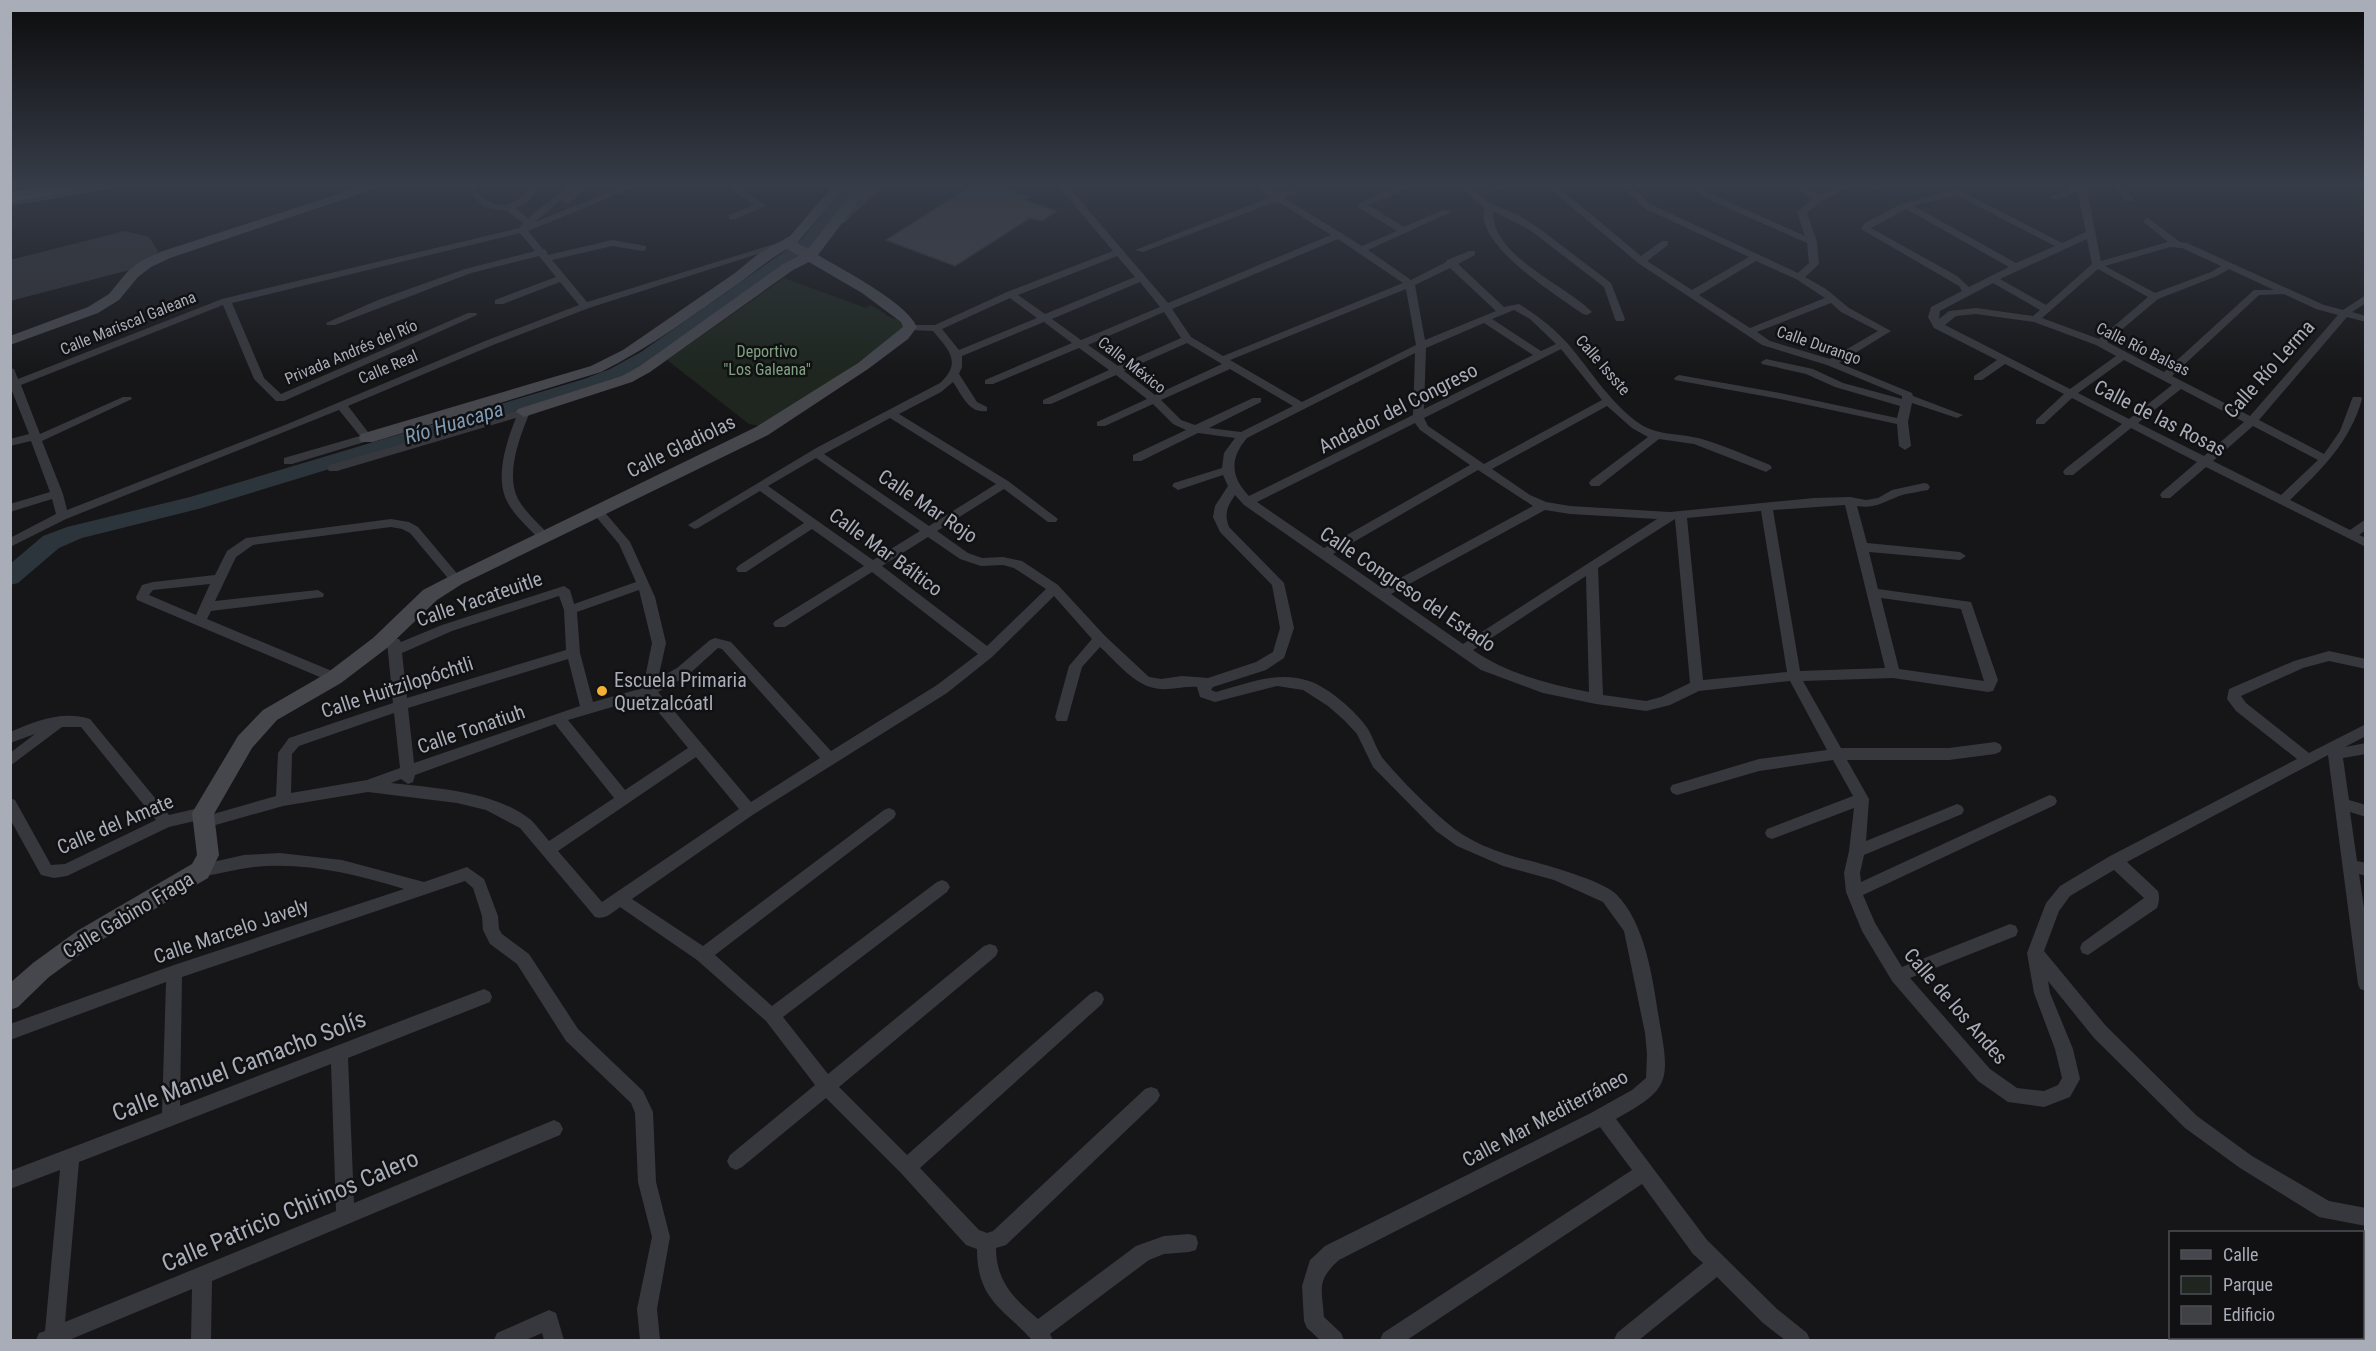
<svg xmlns="http://www.w3.org/2000/svg" width="2376" height="1351" viewBox="0 0 2376 1351" font-family="'Roboto Condensed',sans-serif">
<style>
.green{fill:#1e261f}
.lines{fill:none;stroke-linecap:round;stroke-linejoin:round}
.river{fill:#2c353c;fill-rule:evenodd}
.runway{fill:#303135;fill-rule:evenodd}
.building{fill:#404145;stroke:#303034;stroke-width:1.5}
.street{fill:#37383d;fill-rule:evenodd}
.secondary{fill:#45474d;fill-rule:evenodd}
.highway{fill:#63666e;fill-rule:evenodd}
.poi-dot{fill:#f2b134;stroke:#111113;stroke-width:2}
.labels{text-anchor:middle;dominant-baseline:central;stroke-width:5;stroke-linejoin:round;paint-order:stroke}
.far-street-label{font-size:16px;fill:#a8adb8;stroke:#111113}
.far-park-label{font-size:16px;fill:#7fa381;stroke:#111113}
.street-label{font-size:20px;fill:#a8adb8;stroke:#111113}
.poi-label{font-size:20px;fill:#a8adb8;stroke:#111113;text-anchor:start}
.water-label{font-size:21px;font-style:italic;fill:#7f9bb3;stroke:#111113}
.near-street-label{font-size:24px;fill:#a8adb8;stroke:#111113}
</style>
<rect width="100%" height="100%" fill="#161618"/>
<polygon class="green" points="784,278 866,308 871,305 886,314 885,315 910,324 770,428 749,424 667,360"/>
<g class="lines">
<polygon class="river" points="845,186 862,186 814,247 655,360 624,377 598,387 202,508 82,538 59,548 18,583 10,585 10,564 43,536 67,527 190,497 584,379 610,369 641,352 802,239"/>
<polygon class="runway" points="125,231 149,237 158,251 149,265 10,301 10,260"/>
</g>
<polygon class="building" points="971,186 990,186 998,189 1003,187 1029,197 1025,200 1057,211 1042,221 1030,218 955,266 886,240"/>
<g class="lines">
<g class="street">
<path d="M532,186H541L527,203L515,208L528,218L568,186H578L535,222L624,186H637L528,231L543,249L546,250L548,255L612,240L646,246V250L643,251L612,246L552,260L587,302L784,241L792,243L589,308L493,345L348,406L371,436V440L292,464H284V458L360,436L339,410L66,519L10,547V538L56,514L52,499L10,512V504L50,492L31,441L10,446V439L29,434L10,386V368L14,369L18,379L222,299L519,228L523,223L507,211L484,207L467,190L474,188C495,213 512,209 532,186ZM520,233L535,251L465,269L378,300L326,323L327,325H335L471,273L539,256L556,277L495,300V304H503L560,282L579,305L485,341L285,425L67,510L63,494L42,441L132,399L131,397H123L40,434L21,385L223,305L254,379L276,401H284L477,315L476,313H468L281,394L264,378L232,303Z"/>
<polygon points="580,186 590,186 569,203 563,203 563,199"/>
<polygon points="727,186 738,186 766,206 735,219 729,219 729,215 754,205"/>
<polygon points="873,186 883,186 844,223 838,223 838,219"/>
<path d="M1059,186H1089L1073,192L1168,303L1331,235L1277,201L1143,252L1135,250L1271,197L1255,186H1266L1278,194L1299,186H1312L1284,198L1362,246L1397,231L1358,207V203L1399,186H1409L1408,189L1368,205L1404,227L1443,210L1451,212L1368,250L1411,280L1446,262L1447,260L1469,251H1475V255L1458,264L1504,307L1519,304C1537,315 1554,328 1568,344C1592,372 1610,403 1640,424C1658,436 1681,433 1702,439C1725,446 1748,456 1770,465L1772,468L1766,472L1694,444L1659,439L1599,486H1591L1589,483L1591,480L1648,437L1632,428L1607,406L1492,469L1530,495L1546,502L1570,506L1670,512L1814,498L1850,497L1866,500L1878,498L1892,490L1924,483L1928,484L1930,487L1928,490C1919,492 1908,493 1899,496C1884,502 1874,509 1857,506L1867,543L1960,552L1966,556L1960,560L1869,552L1878,589L1971,602L1998,680L1993,691L1988,692L1893,678L1803,681L1841,748H1949L1995,742L2000,744L2002,748L2000,752L1995,754L1949,760H1847L1869,799L1866,841L1957,804L1962,806L1964,810L1962,814L1864,855L1860,873L1861,882L2045,797L2050,795L2055,797L2057,801L2055,805L1863,895L1875,923L1902,967L2010,924L2016,926L2018,931L2016,936L1910,978L1990,1069L2017,1088L2044,1091L2058,1085L2062,1078L2055,1049L2034,993L2027,953L2046,903L2060,886L2110,856L2297,759L2236,711L2227,699L2229,689L2294,661L2329,651L2366,659V669L2329,661L2303,668L2241,696L2246,703L2309,753L2366,724V736L2345,747L2366,743V754L2343,758L2349,800L2366,805V817L2350,812L2357,861L2366,863V876L2359,874L2366,921V991L2360,989L2358,984L2328,755L2127,862L2158,891C2160,897 2159,902 2157,908L2088,955L2082,953L2080,948L2082,943L2144,898L2114,870L2070,896L2059,911L2044,951L2106,1026L2197,1116L2252,1156L2329,1201L2366,1208V1226L2319,1217L2240,1168L2185,1128L2094,1038L2048,981L2050,993L2073,1049L2080,1079L2070,1097L2044,1107L2008,1102L1978,1081L1892,981L1862,931L1846,892L1844,873L1849,851L1854,808L1772,839L1767,837L1765,833L1767,829L1853,796L1833,760L1759,771L1677,795L1672,793L1670,789L1672,785L1759,759L1827,750L1790,681L1699,691L1670,705L1646,711L1596,704L1543,693L1481,670L1244,505L1235,495C1227,507 1224,513 1229,527L1284,583L1294,628L1284,658L1266,670L1213,687L1211,690L1216,692C1246,684 1278,670 1309,681C1328,687 1357,712 1368,729C1374,739 1377,752 1385,761C1403,782 1425,804 1446,822C1468,842 1499,853 1527,860C1547,865 1603,881 1616,894C1647,925 1653,983 1660,1025C1671,1084 1667,1090 1616,1119L1707,1240L1777,1309L1807,1333L1810,1340H1785L1763,1323L1717,1277L1639,1340H1614L1617,1333L1703,1263L1693,1254L1642,1184L1407,1340H1380L1383,1333L1632,1170L1600,1127L1339,1260C1316,1281 1322,1288 1324,1317L1341,1333L1344,1340H1320L1307,1328L1304,1321L1302,1286L1310,1260L1325,1246L1589,1114L1632,1090L1646,1078L1647,1054L1645,1033L1624,931L1603,902L1554,880L1503,866L1457,846L1436,831L1373,767L1357,734L1344,720L1328,706L1303,690L1277,686L1215,702L1200,697L1197,687C1185,686 1172,690 1160,689C1135,687 1118,663 1100,647L1082,667L1067,721H1057L1055,717L1069,666L1092,639L1054,596L992,657L947,693L754,814L632,899L703,946L884,810L889,808L894,810L896,814L894,818L715,955L772,1006L937,882L942,880L947,882L950,887L947,892L783,1017L828,1074L984,946L990,944L996,946L998,951L996,956L839,1087L907,1155L1090,994L1096,991L1102,994L1104,999L1102,1004L920,1168L979,1230L987,1233L993,1231L1145,1089L1151,1087L1157,1089L1160,1095L1157,1101L1006,1245L996,1248C996,1281 1014,1299 1038,1319L1136,1246L1164,1236L1189,1234L1196,1236L1198,1243L1196,1250L1189,1252L1164,1254L1149,1260L1050,1334L1053,1340H1032C1003,1308 977,1300 977,1249L966,1245L901,1173L826,1098L742,1167L736,1170L730,1167L727,1161L730,1155L815,1085L766,1021L697,960L620,907C612,913 605,920 595,917L520,828L486,810L457,803L368,792L283,806L205,828L200,826L199,820L169,827L67,876L54,878L41,875L10,819V798L15,800L51,865L65,864L156,820L81,727H62L10,766V753L35,734L10,743V732C36,721 62,710 90,719L169,815L203,807L208,809L210,815L276,796L278,753L289,738L393,703L387,642L389,639H399L401,642L442,625L564,586L570,590L574,604L636,582L619,544L592,512L598,508L602,509L630,542L655,597L666,643L658,679L677,668L710,640L715,638L731,642L831,751L937,685L978,654L872,572L785,627H775L773,624L775,621L864,566L812,529L746,572H738L736,569L738,566L804,523L760,491L698,528L694,529L688,525L818,447L940,383C963,362 948,349 933,331L910,330L906,329V325H935L1007,292L1113,251L1066,195L1062,194ZM1338,239L1403,283L1223,356L1191,337L1172,309ZM1117,256L1135,277L1045,314L1018,295ZM1450,268L1496,311L1425,340L1415,285ZM1140,282L1160,307L1081,340L1052,319ZM1406,289L1416,345L1302,402L1230,360ZM1010,298L1037,318L959,350L942,329ZM1514,310L1530,319L1556,344L1541,351L1492,319ZM1164,312L1181,338L1118,366L1088,345ZM1044,322L1072,343L985,380V384H993L1079,348L1109,370L1043,400V404H1051L1116,375L1147,399L1097,422V426H1105L1153,404L1173,424L1186,430L1133,455V461H1141L1198,433L1235,438L1224,453L1222,468L1174,483L1172,486L1178,490L1223,475L1228,486L1215,506L1213,517L1220,532L1272,585L1280,628L1273,652L1256,662L1208,678L1182,676L1161,679L1149,677L1105,636L1058,585L1022,561L1003,557L982,558L968,553L937,531L1004,489L1048,522H1056L1058,519L1008,481L899,414L941,392L953,382C962,395 969,414 987,411V407L977,402L959,374L962,367V356ZM1484,323L1533,355L1424,409L1426,348ZM1187,343L1222,364L1155,395L1124,371ZM1561,349L1602,400L1484,464L1428,426L1424,418ZM1415,353L1413,415L1249,496C1231,477 1229,459 1247,438ZM1230,369L1293,406L1241,432L1209,428L1261,402V398H1253L1195,425L1181,420L1161,400ZM890,418L996,484L929,526L824,454ZM1415,423L1420,430L1470,465L1324,548L1257,502ZM816,458L920,531L873,560L768,486ZM1478,470L1533,506L1382,588L1333,554ZM1845,505L1885,668L1800,671L1773,510ZM1545,510L1570,514L1657,519L1463,644L1391,594ZM1761,511L1787,672L1703,680L1687,518ZM1675,519L1690,683L1661,697L1646,701L1603,695L1598,568ZM928,537L960,559L981,566L1003,565L1014,568L1046,589L987,646L882,566ZM1586,576L1589,692C1549,684 1507,674 1473,650ZM639,590L652,643L643,688L593,702L580,653L577,612ZM559,596L564,610L566,650L407,698L402,653L452,631ZM1881,598L1961,609L1984,681L1899,669ZM718,648L722,649L820,758L751,802L658,692L687,676ZM568,659L580,706L414,763L408,708ZM646,697L688,748L625,790L568,720ZM394,713L400,768L367,780L291,793L292,754L299,746ZM555,724L614,798L549,841C543,834 537,826 531,820C495,791 435,788 391,783L401,779L408,784L413,782L415,775ZM696,757L739,809L602,902L558,851Z"/>
<path d="M1458,186H1468L1492,204L1518,215L1536,226L1611,283L1625,319L1624,321H1616L1615,319L1604,287L1530,230L1493,211C1491,256 1566,285 1592,312L1587,315L1583,314C1555,294 1493,256 1484,221C1483,217 1484,211 1484,207Z"/>
<polygon points="1496,186 1512,186 1492,193 1488,190"/>
<path d="M1547,186H1557L1641,256L1662,241H1668V245L1647,261L1692,290L1749,257L1646,209L1621,186H1631L1652,205L1798,273L1809,263L1807,243L1705,198L1688,186H1699L1711,194L1805,236L1797,212L1812,199L1794,186H1805L1819,195L1839,186H1852L1821,201L1807,213L1817,242L1819,264L1805,277L1826,289L1849,308L1891,331L1839,363L1912,393L1913,396L1963,415L1957,418L1912,403L1908,422L1911,446L1905,450L1899,446L1897,424L1780,399L1675,380L1674,378L1679,375L1780,393L1897,418L1900,406L1835,387L1806,374L1762,364L1761,362L1766,359L1813,369L1843,383L1902,399V396L1827,365L1762,345L1638,263ZM1756,261L1796,279L1825,298L1750,328L1699,295ZM1831,303L1841,312L1878,331L1830,359L1770,341L1757,332Z"/>
<polygon points="1870,186 1880,186 1881,188 1877,191"/>
<path d="M2070,186H2086L2101,261L2168,242L2145,223L2143,221L2148,218L2180,242L2187,243L2324,305L2343,310L2366,295V303L2352,312L2366,316V322L2347,317L2259,420L2324,454L2340,431L2352,399L2353,397H2361L2362,399C2350,442 2322,469 2290,500L2350,530L2366,519V530L2359,535L2366,538V547L2206,467L2170,498H2162L2160,495L2162,492L2197,462L2131,428L2073,475H2065L2063,472L2065,469L2122,424L2072,398L2044,424H2036V420L2064,394L2005,364L1982,380H1974V376L1997,360L1934,328L1928,317L1931,307L1962,291L1959,286L1861,229L1865,223L1903,203L1957,189L2062,243L2086,232L2077,190C2071,195 2057,203 2050,197L2065,191ZM1956,195L2055,246L2016,263L1914,206ZM1906,209L2009,267L1969,287L1957,276L1871,228ZM2087,239L2092,264L2046,305L2000,279ZM2170,247L2182,248L2221,266L2211,272L2155,293L2105,266ZM2098,269L2148,297L2099,339L2042,318ZM2229,269L2274,290H2254L2164,372L2107,342L2158,299L2217,276ZM1993,283L2040,310L2033,316L1976,308L1949,311L1939,319L1940,311ZM2284,294L2316,309L2338,315L2250,416L2172,376L2259,295ZM1976,314L2034,322L2096,345L2116,356L2070,389L1945,325L1956,316ZM2124,360L2172,385L2129,419L2078,393ZM2181,389L2244,422L2204,456L2138,423ZM2253,426L2318,460L2281,495L2213,461Z"/>
<polygon points="2114,186 2123,186 2134,199 2132,201 2126,201"/>
<path d="M524,409L530,412C520,436 505,474 518,499C526,513 539,524 549,535L551,538L549,541H541C528,527 512,514 505,497C496,473 507,440 516,418L337,471H329L327,468L329,465Z"/>
<path d="M391,519L409,522L418,527L460,577L462,580L460,583H452L410,533L402,529L391,527L253,545L236,557L215,601L318,590L324,594L323,597L211,611L207,619L339,674L341,678L339,682L334,683L137,600L136,597L142,585L153,582L215,575L227,551L246,538ZM210,584L196,615L149,595L153,590Z"/>
<path d="M280,853L342,860L424,882L467,867L484,879L498,916L499,929L502,934L529,954L578,1029L643,1091L653,1112L656,1182L670,1237L657,1309L660,1340H640L637,1309L652,1237L638,1182L635,1113L631,1103L566,1041L517,964L490,944L483,930L482,916L473,888L465,881L182,977L180,1106L484,989L490,992L492,997L490,1002L348,1058L354,1203L554,1120L560,1123L563,1129L560,1135L212,1281L211,1340H191L192,1289L69,1340H36L39,1333L45,1331L60,1170L10,1189V1171L162,1113L166,982L10,1040V1024L174,965L404,889C355,874 305,862 254,867C236,869 218,874 200,877L195,876L192,871L195,866L244,855ZM331,1064L336,1211L65,1322L79,1162Z"/>
<polygon points="549,1310 556,1313 564,1340 544,1340 542,1333 526,1340 494,1340 497,1333"/>
</g>
<g class="secondary">
<polygon points="10,186 23,186 10,192"/>
<polygon points="79,186 111,186 105,190 10,206 10,198"/>
<polygon points="363,186 383,186 170,258 151,267 138,277 119,300 98,313 10,345 10,336 88,307 109,294 128,271 141,261 160,252"/>
<path d="M833,186H846L797,243L808,249L857,186H870L818,255C843,270 906,302 917,327L908,339L868,369L768,435L462,584L437,600L387,648L341,683L277,720L252,748L214,814L219,855L208,878L93,945L49,977L18,1007L10,1010V983L33,963L77,931L192,864L197,855L192,813L238,736L263,710L327,673L373,638L423,590L450,576L756,427L858,363L903,327L901,322L862,293L809,262L793,270L650,372L632,382L530,415L524,417L516,412L518,409L622,376L640,366L783,264L799,256L787,249C771,258 757,270 742,281C696,313 651,347 601,372L373,442H361L359,438L361,434L591,366L623,350L735,273L758,254L790,236Z"/>
</g>
<polygon class="highway" points="40,186 79,186 71,191 10,202 10,192"/>
</g>
<linearGradient id="sky" x2="0" y2="1"><stop stop-color="#0c0c0d"/><stop offset="0.49" stop-color="#363c48"/><stop offset="1" stop-color="#363c48" stop-opacity="0"/></linearGradient>
<rect width="2376" height="376" fill="url(#sky)"/>
<circle class="poi-dot" cx="602" cy="691" r="6"/>
<g class="labels">
<g class="far-street-label">
<text transform="translate(128 323) rotate(-22)">Calle Mariscal Galeana</text>
<text transform="translate(1819 345) rotate(19)">Calle Durango</text>
<text transform="translate(2143 349) rotate(26)">Calle Río Balsas</text>
<text transform="translate(351 352) rotate(-23)">Privada Andrés del Río</text>
<text transform="translate(1132 365) rotate(38)">Calle México</text>
<text transform="translate(1603 365) rotate(49)">Calle Issste</text>
<text transform="translate(388 367) rotate(-23)">Calle Real</text>
</g>
<g class="far-park-label">
<text x="767" y="351">Deportivo<tspan x="767" dy="18">"Los Galeana"</tspan></text>
</g>
<g class="street-label">
<text transform="translate(2269 369) rotate(-48)">Calle Río Lerma</text>
<text transform="translate(1398 408) rotate(-27)">Andador del Congreso</text>
<text transform="translate(2160 418) rotate(27)">Calle de las Rosas</text>
<text transform="translate(681 446) rotate(-26)">Calle Gladiolas</text>
<text transform="translate(928 506) rotate(34)">Calle Mar Rojo</text>
<text transform="translate(886 552) rotate(36)">Calle Mar Báltico</text>
<text transform="translate(1408 589) rotate(34)">Calle Congreso del Estado</text>
<text transform="translate(479 599) rotate(-19)">Calle Yacateuitle</text>
<text transform="translate(397 687) rotate(-18)">Calle Huitzilopóchtli</text>
<text transform="translate(471 729) rotate(-19)">Calle Tonatiuh</text>
<text transform="translate(115 824) rotate(-23)">Calle del Amate</text>
<text transform="translate(128 915) rotate(-31)">Calle Gabino Fraga</text>
<text transform="translate(231 931) rotate(-19)">Calle Marcelo Javely</text>
<text transform="translate(1956 1006) rotate(49)">Calle de los Andes</text>
<text transform="translate(1545 1118) rotate(-28)">Calle Mar Mediterráneo</text>
</g>
<g class="poi-label">
<text x="614" y="680">Escuela Primaria<tspan x="614" dy="23">Quetzalcóatl</tspan></text>
</g>
<g class="water-label">
<text transform="translate(454 423) rotate(-17)">Río Huacapa</text>
</g>
<g class="near-street-label">
<text transform="translate(239 1066) rotate(-21)">Calle Manuel Camacho Solís</text>
<text transform="translate(290 1211) rotate(-23)">Calle Patricio Chirinos Calero</text>
</g>
</g>
<rect width="2376" height="1351" fill="none" stroke="#a8adb8" stroke-width="24"/>
<rect x="2169" y="1231" width="195" height="108" fill="#111113" stroke="#4d4f55" stroke-width="1.5"/>
<rect x="2181" y="1250" width="30" height="9" fill="#45474d" stroke="#4d4f55" stroke-width="1.5"/>
<text x="2223" y="1261" font-size="18" fill="#a8adb8">Calle</text>
<rect x="2181" y="1276" width="30" height="18" fill="#1e261f" stroke="#4d4f55" stroke-width="1.5"/>
<text x="2223" y="1291" font-size="18" fill="#a8adb8">Parque</text>
<rect x="2181" y="1306" width="30" height="18" fill="#404145" stroke="#4d4f55" stroke-width="1.5"/>
<text x="2223" y="1321" font-size="18" fill="#a8adb8">Edificio</text>
</svg>
